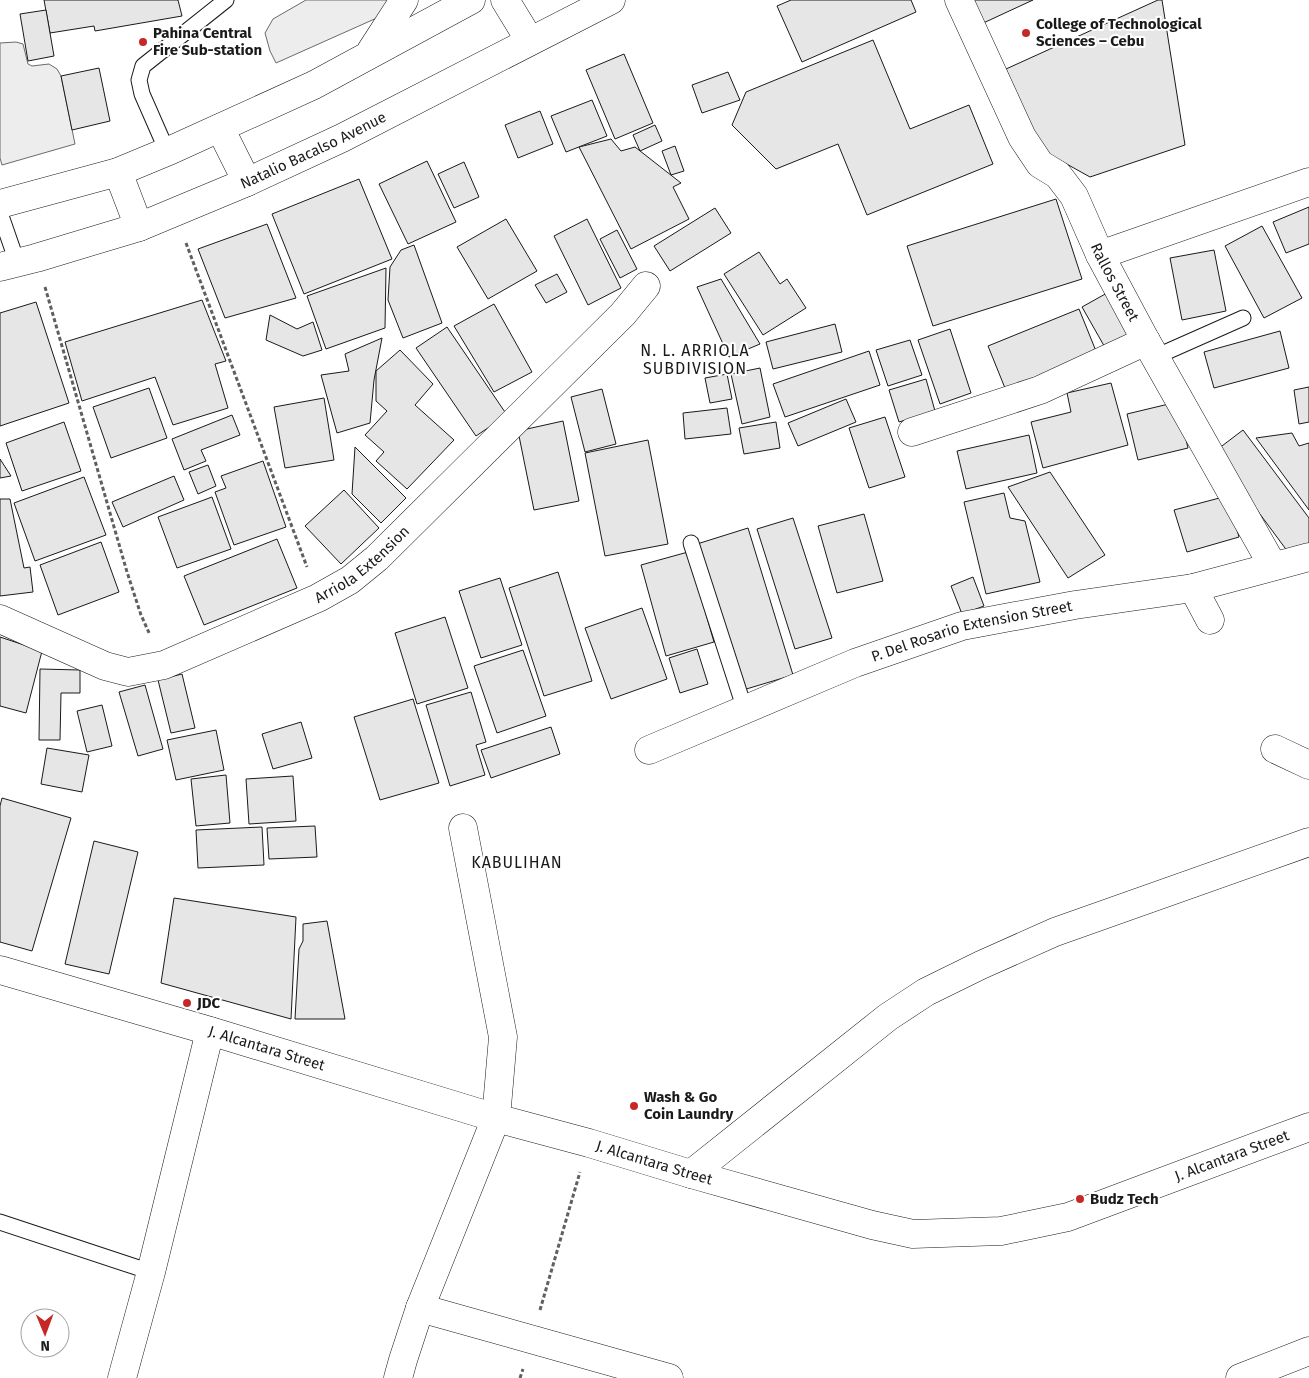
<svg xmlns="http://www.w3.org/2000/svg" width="1309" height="1378" viewBox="0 0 1309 1378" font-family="'Fira Sans',sans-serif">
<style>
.built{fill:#ededed;stroke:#6a6a6a}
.building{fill:#e6e6e6;stroke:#1a1a1a}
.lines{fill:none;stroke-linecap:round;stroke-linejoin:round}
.service-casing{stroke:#1a1a1a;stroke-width:17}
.minor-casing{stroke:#1a1a1a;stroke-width:29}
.tertiary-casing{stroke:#1a1a1a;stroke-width:29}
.primary-casing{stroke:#1a1a1a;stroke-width:29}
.path{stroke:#5f5f5f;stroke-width:3;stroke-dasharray:4 2.5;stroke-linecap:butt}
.service{stroke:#fff;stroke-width:15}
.minor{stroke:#fff;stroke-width:28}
.tertiary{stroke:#fff;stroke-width:28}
.primary{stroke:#fff;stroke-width:28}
.poi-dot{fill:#c62828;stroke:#fff;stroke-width:2}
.labels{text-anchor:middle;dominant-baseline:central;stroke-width:4;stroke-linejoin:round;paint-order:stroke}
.poi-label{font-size:15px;font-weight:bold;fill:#1a1a1a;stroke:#fff;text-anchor:start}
.street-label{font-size:15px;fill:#1a1a1a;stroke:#fff}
.neighbourhood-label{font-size:16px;letter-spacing:1px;fill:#1a1a1a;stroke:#fff}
</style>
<rect width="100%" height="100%" fill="#fff"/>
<g class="built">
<polygon points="306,0 393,0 388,13 276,63 270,51 265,33 273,19"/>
<polygon points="16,42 23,44 28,64 32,66 49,64 57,69 61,76 75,144 2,165 0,158 0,43"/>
</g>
<g class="building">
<polygon points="44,0 178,0 182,16 95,31 94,26 50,33"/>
<polygon points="791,0 911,0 916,12 802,62 777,6"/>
<polygon points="967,0 1033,0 979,25"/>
<polygon points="1158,0 1162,0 1185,145 1090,177 1038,148 1006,69"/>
<polygon points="46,10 54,56 28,61 20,14"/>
<polygon points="873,40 910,129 969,105 993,164 867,215 838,144 776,169 732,125 746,92"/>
<polygon points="624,54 653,123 615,139 586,70"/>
<polygon points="99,68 110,121 72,130 61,76"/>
<polygon points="728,72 740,100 702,113 692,85"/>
<polygon points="592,100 607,136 566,152 551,116"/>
<polygon points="540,111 553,144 518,158 505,125"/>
<polygon points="655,125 662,141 640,151 633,135"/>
<polygon points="611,139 621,151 635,147 681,183 673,187 689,219 631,249 579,147"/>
<polygon points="675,146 684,171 671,175 662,151"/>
<polygon points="427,161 456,222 408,244 379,184"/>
<polygon points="464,162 479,197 454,208 438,174"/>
<polygon points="359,179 392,259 304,294 272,214"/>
<polygon points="1056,199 1082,279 933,326 907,246"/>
<polygon points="1309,207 1309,244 1286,253 1273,222"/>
<polygon points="715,208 731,233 670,271 654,246"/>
<polygon points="506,219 537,271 488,299 457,247"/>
<polygon points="587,219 621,288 588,305 554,236"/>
<polygon points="267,224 296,298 225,318 198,249"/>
<polygon points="1262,226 1302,298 1264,318 1225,246"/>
<polygon points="617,230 637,269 620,278 600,239"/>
<polygon points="414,245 442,323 403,338 388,300 390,267 401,250"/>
<polygon points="1214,250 1226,311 1182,320 1170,258"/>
<polygon points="759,252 780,284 787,279 806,308 763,335 724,274"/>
<polygon points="386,268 385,328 326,349 307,296"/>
<polygon points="557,274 567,292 546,303 535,285"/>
<polygon points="721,279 760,344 729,357 697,287"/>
<polygon points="1107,293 1133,336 1107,351 1082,307"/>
<polygon points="202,300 226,361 215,364 228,408 173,425 155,377 82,401 65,342"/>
<polygon points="36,302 69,403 0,426 0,313"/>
<polygon points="494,304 532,372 494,392 454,326"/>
<polygon points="1079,309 1098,356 1007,393 988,346"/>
<polygon points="270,315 297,329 313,322 322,350 303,356 266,340"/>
<polygon points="835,324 842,352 773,369 766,342"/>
<polygon points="447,327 507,415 476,436 416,348"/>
<polygon points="950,329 971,393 940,404 918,340"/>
<polygon points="1280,331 1289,368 1214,388 1204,352"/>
<polygon points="382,338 374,380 370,423 337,433 321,375 349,371 345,354"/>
<polygon points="910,340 922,375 888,386 876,350"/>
<polygon points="400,350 433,384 415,405 454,440 407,489 376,461 384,452 365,435 387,411 376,401 376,371"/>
<polygon points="869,351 880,385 785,417 773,384"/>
<polygon points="760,368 770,417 742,424 731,374"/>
<polygon points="727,374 732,399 710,403 705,378"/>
<polygon points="926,379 935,411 899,422 889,390"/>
<polygon points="1111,383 1128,445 1043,468 1031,422 1071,412 1067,393"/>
<polygon points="1309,387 1309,422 1299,424 1294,390"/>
<polygon points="149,388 167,438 111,458 93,407"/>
<polygon points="602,389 616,444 585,452 571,397"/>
<polygon points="324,398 334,460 285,468 274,407"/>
<polygon points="846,399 856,422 798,446 788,423"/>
<polygon points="1177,402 1188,448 1138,460 1127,414"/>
<polygon points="727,408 731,434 685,439 683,413"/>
<polygon points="232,415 240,435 201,450 206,461 184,470 172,439"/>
<polygon points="885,417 905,477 869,488 849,428"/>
<polygon points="563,421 579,501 534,510 518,431"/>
<polygon points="64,422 81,471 22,491 6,443"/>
<polygon points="776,422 780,448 744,454 739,428"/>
<polygon points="1243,430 1309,518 1309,545 1288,552 1214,452"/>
<polygon points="1292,433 1299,446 1309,443 1309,510 1256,438"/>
<polygon points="1029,435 1037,473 966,489 957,451"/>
<polygon points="648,440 668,544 605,556 585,453"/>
<polygon points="355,447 406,498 381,523 352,494"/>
<polygon points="0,459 11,476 0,478"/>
<polygon points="263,461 286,527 234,545 215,492 226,488 221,476"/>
<polygon points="208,465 216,486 198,494 189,472"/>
<polygon points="1050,472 1105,555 1068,578 1008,487"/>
<polygon points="174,476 184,500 123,527 112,502"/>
<polygon points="84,477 106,535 35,561 14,503"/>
<polygon points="344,490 379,528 341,564 305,526"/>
<polygon points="1004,493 1010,518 1025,521 1040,582 986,594 964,502"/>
<polygon points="1227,496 1239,537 1187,552 1174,510"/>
<polygon points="212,497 231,549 177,568 158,517"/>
<polygon points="0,499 10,499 24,568 30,567 33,592 0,596"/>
<polygon points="864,514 883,581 837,593 818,526"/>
<polygon points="793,518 832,638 795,649 757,529"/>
<polygon points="748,528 793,675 743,690 697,544"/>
<polygon points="277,539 297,588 204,625 184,576"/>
<polygon points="101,542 119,592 58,615 40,565"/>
<polygon points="688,552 714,642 666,656 641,565"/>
<polygon points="558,572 592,681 544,696 509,588"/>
<polygon points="973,577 984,606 962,614 951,586"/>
<polygon points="500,578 522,645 481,658 459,591"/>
<polygon points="642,608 667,679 611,699 585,628"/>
<polygon points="445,617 468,688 417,704 395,633"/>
<polygon points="0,637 42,651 26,713 0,706"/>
<polygon points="697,649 708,684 680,693 669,658"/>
<polygon points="523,650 546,716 497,733 474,666"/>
<polygon points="40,669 80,670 80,693 61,693 60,740 39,740"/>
<polygon points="182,674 195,728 171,733 158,680"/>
<polygon points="145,685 163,749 138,756 119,692"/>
<polygon points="471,692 486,742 476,745 485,775 450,786 426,705"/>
<polygon points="413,699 439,783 380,800 354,717"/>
<polygon points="102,705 112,746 87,752 77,711"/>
<polygon points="301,722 312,758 273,769 262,734"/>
<polygon points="551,727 560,754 491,778 481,750"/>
<polygon points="216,730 224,770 176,780 167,740"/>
<polygon points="47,748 89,755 82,792 41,784"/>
<polygon points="226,775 230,823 196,826 191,779"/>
<polygon points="293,776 296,821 249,824 246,779"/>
<polygon points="2,798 71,818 32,951 0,942 0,806"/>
<polygon points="315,826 317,857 269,859 267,828"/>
<polygon points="262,827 264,865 198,868 196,830"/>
<polygon points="94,841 138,852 109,974 65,964"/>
<polygon points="174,898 296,917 291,1019 161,983"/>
<polygon points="327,921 345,1019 295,1019 299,949 303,941 303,924"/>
</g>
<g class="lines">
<defs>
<g id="service">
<polyline points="167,151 142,94 139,80 143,66 226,0"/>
<polyline points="0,213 17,262"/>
<polyline points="1155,357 1243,318"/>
<polyline points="691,543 745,710"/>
<polyline points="0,1222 151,1272"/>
</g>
<g id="minor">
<path id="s1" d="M959,0L1022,137L1040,164L1058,175L1074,196L1100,255L1146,341L1273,566"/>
<polyline points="1100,255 1309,182"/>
<polyline points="912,432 1040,390 1146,341"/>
<polyline points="1193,588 1210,620"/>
<path id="s2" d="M0,619L105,666L128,672L164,665L318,598L350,580L377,558L623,314L646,286"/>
<polyline points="1275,749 1309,765"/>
<path id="s3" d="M649,750L855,663L962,626L1075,605L1193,588L1309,557"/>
<polyline points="691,1174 888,1017 926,992 981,965 1055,932 1309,842"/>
<polyline points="420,1308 669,1378"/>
<polyline points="122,1378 151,1272 210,1031"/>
<polyline points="398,1378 403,1360 420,1308 496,1118 503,1037 463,828"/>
<polyline points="1240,1378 1309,1351"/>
</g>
<g id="tertiary">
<polyline points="505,0 530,41"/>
<path id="s4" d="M0,970L210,1031L496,1118L589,1143L691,1174L872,1225L913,1234L1001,1231L1068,1217L1309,1127"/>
</g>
<g id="primary">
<polyline points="371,51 404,0"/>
<polyline points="220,128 247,182"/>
<polyline points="118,172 139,227"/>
<polyline points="0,204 118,172 171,150 314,85 471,0"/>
<path id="s5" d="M0,267L36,258L139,227L247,182L342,138L611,0"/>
</g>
</defs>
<use href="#service" class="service-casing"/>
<use href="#minor" class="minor-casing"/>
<use href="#tertiary" class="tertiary-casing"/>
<use href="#primary" class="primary-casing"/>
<g class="path">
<polyline points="186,243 307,567"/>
<polyline points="45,287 127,572 141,615 150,635"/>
<polyline points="540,1310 580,1172"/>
<polyline points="520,1378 523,1369"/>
</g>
<use href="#service" class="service"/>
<use href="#minor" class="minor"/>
<use href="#tertiary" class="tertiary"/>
<use href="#primary" class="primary"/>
</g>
<g class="poi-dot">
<circle cx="1026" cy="33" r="5"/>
<circle cx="143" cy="42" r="5"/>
<circle cx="187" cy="1003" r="5"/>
<circle cx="634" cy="1106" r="5"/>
<circle cx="1080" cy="1199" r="5"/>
</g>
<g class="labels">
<g class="poi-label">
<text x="1036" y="24">College of Technological<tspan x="1036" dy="17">Sciences – Cebu</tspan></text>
<text x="153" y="33">Pahina Central<tspan x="153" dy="17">Fire Sub-station</tspan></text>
<text x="197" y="1003">JDC</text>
<text x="644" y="1097">Wash &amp; Go<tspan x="644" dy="17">Coin Laundry</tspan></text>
<text x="1090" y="1199">Budz Tech</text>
</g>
<g class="street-label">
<text stroke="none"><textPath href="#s5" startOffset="335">Natalio Bacalso Avenue</textPath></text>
<text stroke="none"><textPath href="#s1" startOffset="326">Rallos Street</textPath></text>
<text stroke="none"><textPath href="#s2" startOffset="399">Arriola Extension</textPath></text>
<text stroke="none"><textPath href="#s3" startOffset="345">P. Del Rosario Extension Street</textPath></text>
<text stroke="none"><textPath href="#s4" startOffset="278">J. Alcantara Street</textPath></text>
<text stroke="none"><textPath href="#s4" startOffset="1282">J. Alcantara Street</textPath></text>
<text stroke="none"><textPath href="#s4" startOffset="682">J. Alcantara Street</textPath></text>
</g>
<g class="neighbourhood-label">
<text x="695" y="350">N. L. ARRIOLA<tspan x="695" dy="18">SUBDIVISION</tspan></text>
<text x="517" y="862">KABULIHAN</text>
</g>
</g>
<g transform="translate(45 1333) rotate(179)"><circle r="24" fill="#ffffff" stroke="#a3a3a3"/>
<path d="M0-4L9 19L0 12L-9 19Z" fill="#c62828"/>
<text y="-8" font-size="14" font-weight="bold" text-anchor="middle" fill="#1a1a1a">N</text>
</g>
</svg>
